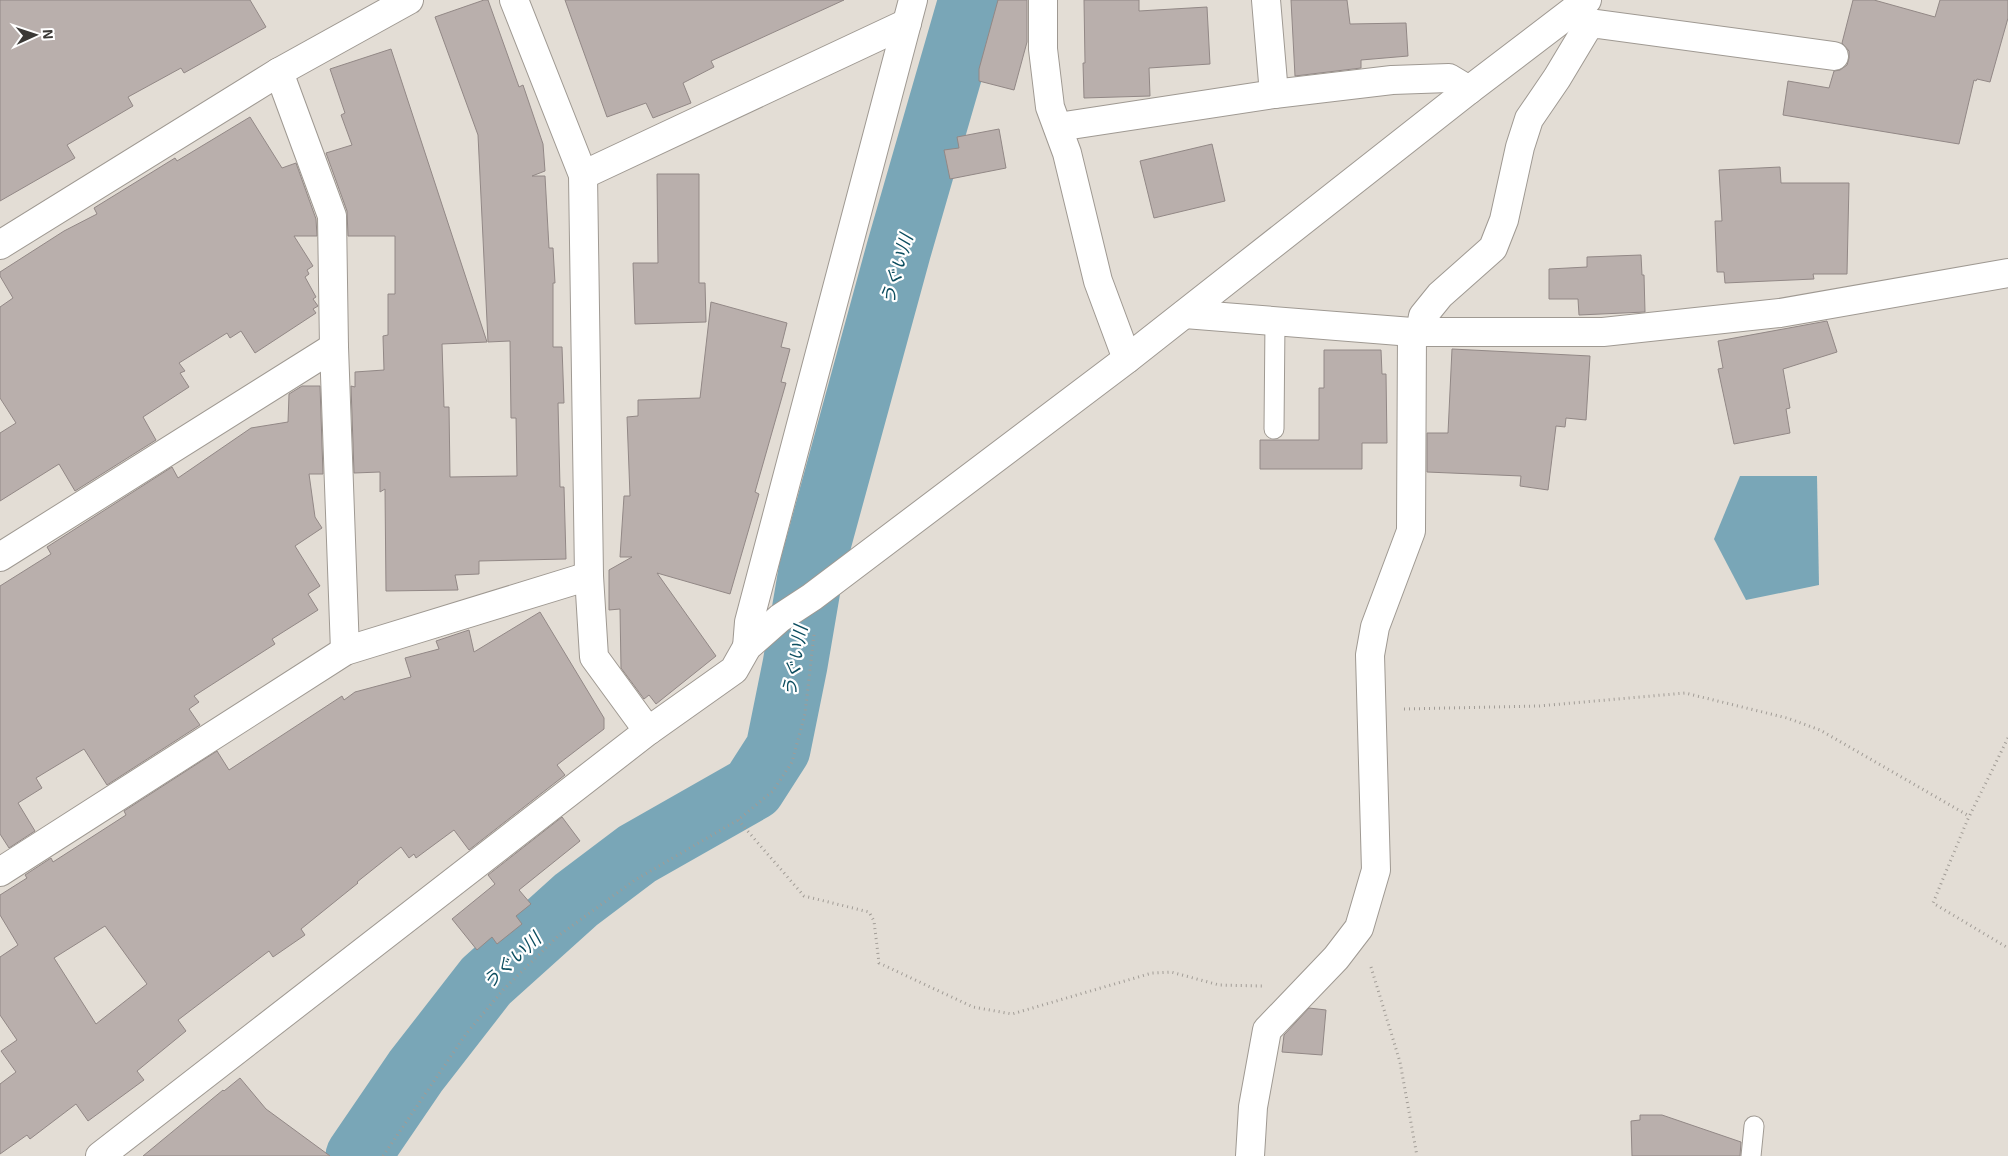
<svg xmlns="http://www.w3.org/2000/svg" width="2008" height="1156" viewBox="0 0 2008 1156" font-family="'Exo 2','Noto Sans JP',sans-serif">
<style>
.water{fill:#79a6b7}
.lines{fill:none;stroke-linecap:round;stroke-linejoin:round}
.river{stroke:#79a6b7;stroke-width:65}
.building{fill:#b9afac;stroke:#928886;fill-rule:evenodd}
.lane-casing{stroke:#9f9992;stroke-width:21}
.street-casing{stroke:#9f9992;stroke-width:30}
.secondary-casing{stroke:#9f9992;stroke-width:30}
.path{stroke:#a19c96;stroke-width:3;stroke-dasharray:1 4;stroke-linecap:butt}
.lane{stroke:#fff;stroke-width:19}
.street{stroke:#fff;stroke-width:28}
.secondary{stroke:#fff;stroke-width:28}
.labels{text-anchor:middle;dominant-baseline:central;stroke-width:4.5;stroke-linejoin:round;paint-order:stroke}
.water-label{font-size:18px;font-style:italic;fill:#0d4e60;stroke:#fff}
</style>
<rect width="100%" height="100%" fill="#e3ddd5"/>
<polygon class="water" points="1740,476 1817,476 1819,585 1746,600 1714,539"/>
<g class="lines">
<polyline class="river" points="358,1156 416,1071 486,981 576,900 637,854 753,788 778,749 795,665 811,571 899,249 971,0"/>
</g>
<g class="building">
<polygon points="0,0 250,0 266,27 184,73 181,68 128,97 133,106 67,145 75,158 0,201"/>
<polygon points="484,0 488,0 519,87 523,85 543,144 545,171 532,176 545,176 549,248 553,248 555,283 553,283 553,347 562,347 564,403 558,403 560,487 564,487 566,559 479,561 479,574 455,575 458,590 386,591 385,489 380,492 380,472 354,473 351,386 355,387 355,372 384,370 383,336 388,335 388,294 395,294 395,236 348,236 347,211 326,153 352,145 341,115 345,113 330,69 391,49 487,342 442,344 444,407 449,407 450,477 517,476 516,418 511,418 510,341 488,342 478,135 435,17"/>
<polygon points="565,0 844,0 711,61 714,67 683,83 691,103 653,118 646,103 607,117"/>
<polygon points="998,0 1027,0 1027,42 1014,90 979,81 979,69"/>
<polygon points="1084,0 1139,0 1139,11 1207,7 1210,64 1149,68 1150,96 1084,98 1083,63 1085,63"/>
<polygon points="1291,0 1347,0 1350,24 1406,23 1408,56 1361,60 1361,68 1295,76"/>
<polygon points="1853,0 1874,0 1935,17 1940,0 2008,0 2008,18 1990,82 1977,79 1976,81 1974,80 1959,144 1783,115 1788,81 1829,88 1834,71 1840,70 1847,65 1849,58 1849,51 1842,43"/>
<polygon points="250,117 282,168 296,163 316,219 317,236 294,236 313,266 307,270 309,274 305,277 316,297 313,299 318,306 313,309 316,313 255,353 241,331 230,338 227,333 179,363 185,371 180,373 189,387 143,417 156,440 75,491 59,464 0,501 0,433 16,423 0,398 0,307 13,298 0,276 0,272 64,231 97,214 94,208 175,158 177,161"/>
<polygon points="999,129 1006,168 950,179 944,150 959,148 957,137"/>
<polygon points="1212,144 1225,201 1154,218 1140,161"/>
<polygon points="1780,167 1781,183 1849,183 1847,274 1813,274 1814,279 1725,283 1724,272 1717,272 1715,221 1722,221 1719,170"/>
<polygon points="657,174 699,174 699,283 705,283 706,322 635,324 633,263 658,263"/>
<polygon points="1641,255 1642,275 1644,275 1645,312 1579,315 1578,299 1549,299 1549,269 1587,267 1587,257"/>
<polygon points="711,302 787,323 781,347 790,349 781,382 786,383 755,492 759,494 730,594 657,573 716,656 656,704 649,695 644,699 621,668 620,609 609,610 609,570 632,557 620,557 624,496 630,496 627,417 638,416 638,400 700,398"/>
<polygon points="1827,321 1837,352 1783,369 1790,408 1786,409 1790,433 1734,444 1718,369 1723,368 1718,341"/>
<polygon points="1452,349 1590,356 1586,420 1566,418 1565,427 1556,426 1548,490 1520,486 1521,476 1427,472 1427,433 1448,433"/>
<polygon points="1324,350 1381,350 1382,374 1386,374 1387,443 1362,443 1362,469 1260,469 1260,440 1319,440 1319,388 1324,388"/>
<polygon points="302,386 320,386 323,474 309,474 315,517 322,528 295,546 320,586 308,594 318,610 272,639 275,644 194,696 199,702 189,709 200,725 107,785 84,749 36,778 42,788 18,803 35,831 9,848 0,834 0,586 51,554 47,547 172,467 178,478 251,428 288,422 289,394"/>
<path d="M540,612L604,718V729L557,765L565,775L469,850L454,830L416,858L414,854L409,858L401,847L357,882L358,883L301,929L305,935L273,957L269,951L178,1020L186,1031L137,1071L144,1080L88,1121L76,1104L30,1139L27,1135L0,1154V1084L16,1072L1,1051L17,1040L0,1015V957L18,945L0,915V895L27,878L25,875L51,858L53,862L126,815L124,811L217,751L229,770L342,696L344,700L355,692L411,677L405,658L439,649L436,641L469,630L474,652ZM105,926L147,984L96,1024L54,958Z"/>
<polygon points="562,817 580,841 519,890 531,904 516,916 522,924 497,944 492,937 477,950 452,919 495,884 488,875"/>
<polygon points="1309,1008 1326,1010 1322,1055 1282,1052 1284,1035"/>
<polygon points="240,1078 266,1109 330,1156 143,1156 223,1090 224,1091"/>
<polygon points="1640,1115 1662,1115 1741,1142 1740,1156 1632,1156 1631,1121 1640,1120"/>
</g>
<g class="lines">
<defs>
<g id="lane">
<polyline points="1274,429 1275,321"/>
<polyline points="1751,1156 1754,1126"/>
</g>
<g id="street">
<polyline points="514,0 583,175 589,576 594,657 648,731"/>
<polyline points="1043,0 1043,49 1050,107 1067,153 1098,281 1127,359"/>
<polyline points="1266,0 1274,94"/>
<polyline points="279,72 332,216 334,347 345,651"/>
<polyline points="1058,127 1274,94 1392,80 1449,78 1469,90"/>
<polyline points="583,175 907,23"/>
<polyline points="0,245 279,72 409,0"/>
<polyline points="1185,314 1412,332 1603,332 1780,313 2008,273"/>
<polyline points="1420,332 1423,316 1440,295 1493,248 1504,220 1520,147 1529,119 1557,78 1590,23 1834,56"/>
<polyline points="0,557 334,347"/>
<polyline points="747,647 749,622 913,0"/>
<polyline points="0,872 345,651 589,576"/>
<polyline points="1250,1156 1253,1107 1267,1030 1336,958 1359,928 1376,870 1370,655 1375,627 1411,531 1412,332"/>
</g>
<polyline id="secondary" points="100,1156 648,731 734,670 747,647 780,618 812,597 1127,359 1469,90 1587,0"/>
</defs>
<use href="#lane" class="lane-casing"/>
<use href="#street" class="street-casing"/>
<use href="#secondary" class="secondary-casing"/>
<g class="path">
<polyline points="1404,709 1539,706 1685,693 1787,718 1820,730 1969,816"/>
<polyline points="2008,738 1967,821 1933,903 2008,948"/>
<polyline points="738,820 804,896 869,912 874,921 879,963 973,1007 1012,1014 1152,973 1171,972 1219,985 1262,986"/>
<polyline points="1371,967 1400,1062 1417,1156"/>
<polyline points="383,1156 466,1034 503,990 558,936 635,880 738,820 773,791 792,762 805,714 814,634"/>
</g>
<use href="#lane" class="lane"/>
<use href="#street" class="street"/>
<use href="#secondary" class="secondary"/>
</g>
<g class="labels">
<g class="water-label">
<text transform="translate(896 269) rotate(-74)">うぐい川</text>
<text transform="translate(794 661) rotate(-80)">うぐい川</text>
<text transform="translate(511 960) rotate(-43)">うぐい川</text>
</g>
</g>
<g transform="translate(35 35) rotate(87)" stroke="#ffffff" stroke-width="4" paint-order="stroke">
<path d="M0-4L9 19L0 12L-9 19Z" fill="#3b3936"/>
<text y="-8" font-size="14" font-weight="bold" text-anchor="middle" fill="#3b3936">N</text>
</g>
</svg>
